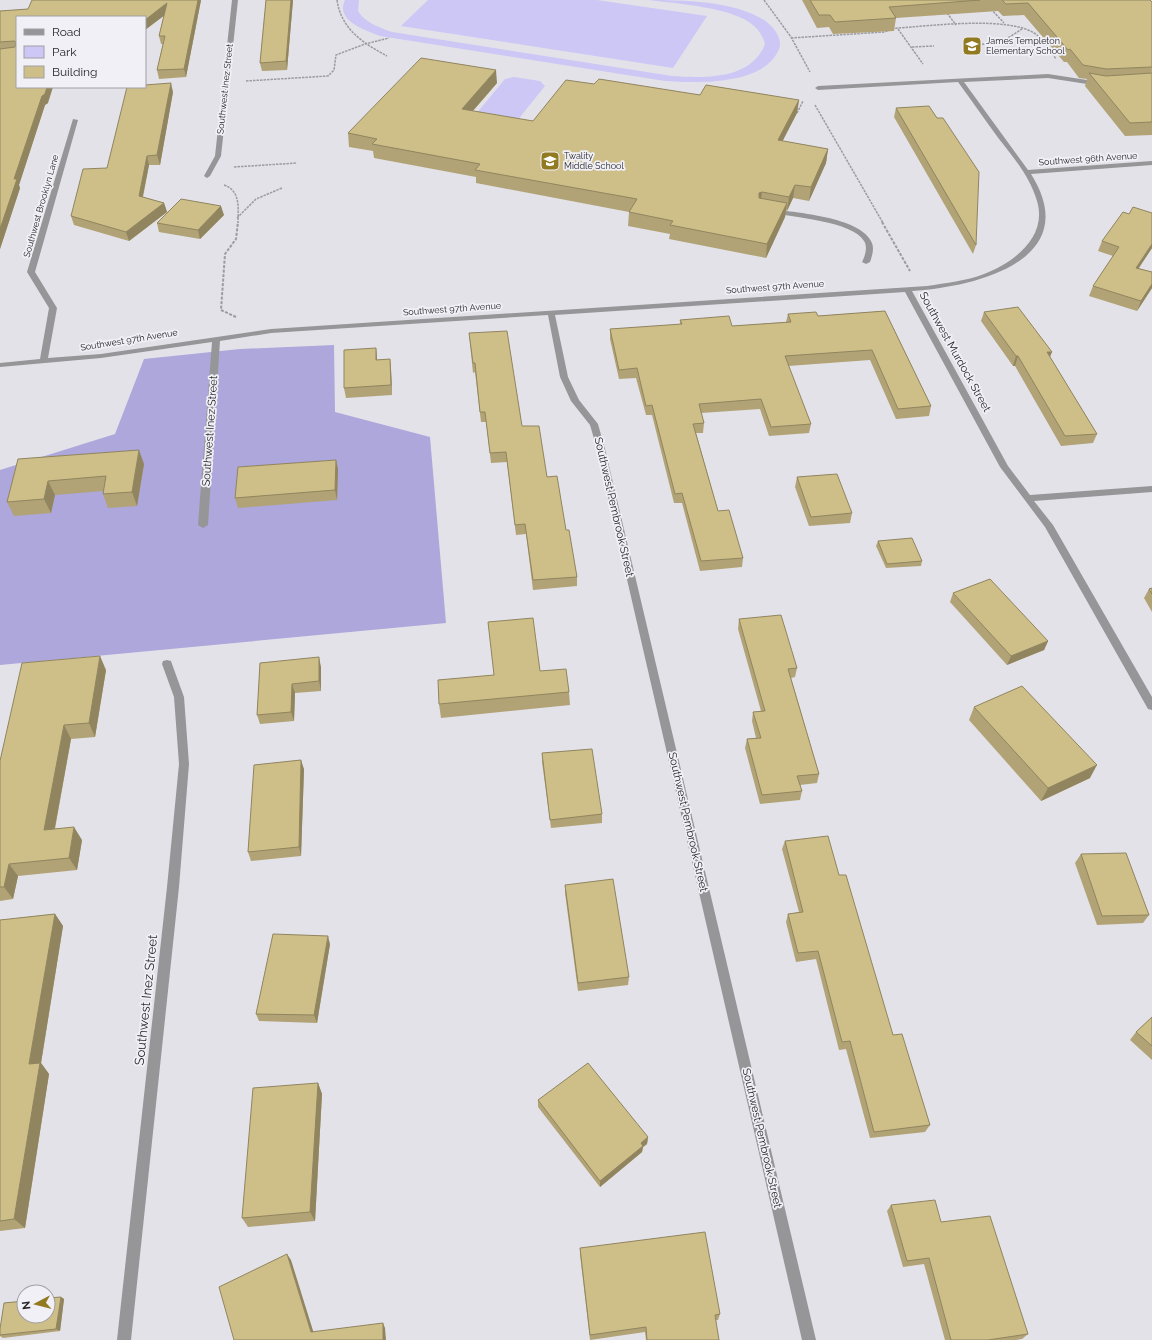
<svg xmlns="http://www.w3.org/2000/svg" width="1152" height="1340" viewBox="0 0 1152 1340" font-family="Raleway,sans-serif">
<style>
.green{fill:#ccc7f5}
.forest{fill:#ada7db}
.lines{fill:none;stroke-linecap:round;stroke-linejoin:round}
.path-far1{stroke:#9c9ba1;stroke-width:1.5;stroke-dasharray:2.5 1;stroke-linecap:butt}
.path{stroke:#9c9ba1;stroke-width:2;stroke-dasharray:3 1.5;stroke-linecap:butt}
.minor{fill:#969698;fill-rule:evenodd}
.wall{fill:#b1a375}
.shaded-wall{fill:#90855f}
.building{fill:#cebe88;stroke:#90855f}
.labels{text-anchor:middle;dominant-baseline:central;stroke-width:3.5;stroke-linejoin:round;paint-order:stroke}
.far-poi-label{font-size:9px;fill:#262528;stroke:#f0f0f6;text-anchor:start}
.far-street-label{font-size:9px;fill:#262528;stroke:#f0f0f6}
.street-label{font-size:11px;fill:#262528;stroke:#f0f0f6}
.near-street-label{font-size:13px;fill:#262528;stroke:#f0f0f6}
</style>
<rect width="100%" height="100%" fill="#e3e2e9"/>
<g class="green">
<path d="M345,0H359L358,11C366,23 378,27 392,32L672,76C704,78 751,80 765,44C763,37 760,31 754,26C734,7 677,4 649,0C683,0 740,1 768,23C775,29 783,40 779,49C764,86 697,83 665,81L380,36C365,30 335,21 345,0Z"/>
<polygon points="428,0 597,0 707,16 673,68 401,26"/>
<polygon points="514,77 540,81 545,86 512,127 471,120 505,79"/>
</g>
<polygon class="forest" points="334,345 335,412 430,437 446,623 0,665 0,470 115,434 144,359 240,349"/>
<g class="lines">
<g class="path-far1">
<path d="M337,0C341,29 363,43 387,56"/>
<polyline points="764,0 791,37 810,72"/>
<polyline points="991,9 1004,23"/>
<polyline points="947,13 956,25"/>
<polyline points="898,29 923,64"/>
<path d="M791,38L884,32L897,28C931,26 1007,16 1034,33C1044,39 1050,50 1056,59"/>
<polyline points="968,45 1000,43 1022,29"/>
<polyline points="912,47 934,46"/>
<polyline points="246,81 328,76 334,70 336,55 365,44 389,38"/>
<polyline points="815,105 883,223"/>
<polyline points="797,113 803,101"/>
<polyline points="234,167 297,163"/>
<path d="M224,185C241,191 238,208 238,223"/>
<polyline points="237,218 256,199 282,188"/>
</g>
<g class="path">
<polyline points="882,222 910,271"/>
<polyline points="236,317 221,310 225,254 236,239 238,222"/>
</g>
<g class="minor">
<polygon points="232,0 238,0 221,156 210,176 207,178 204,176 215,156"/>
<path d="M1048,74L1100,82L1103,84L1100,86L1048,78L964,82L1028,170L1152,161V165L1031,174C1085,260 976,287 912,291L1008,466L1030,495L1152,486V492L1034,501L1053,525L1152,697V710L1148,709L1045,527L1000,467L905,292L555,315L568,377L579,400L598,424L605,449L816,1340H802L597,449L590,425L571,401L560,377L548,315L271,333L220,341L208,525L203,528L198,525L212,342L101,358L0,367V363L40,359L49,308L27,272L73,119L78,120L35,272L57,308L48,358L101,354L271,329L927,286C946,283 966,281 984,274C1013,263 1048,237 1037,201C1030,177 1014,158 999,139C985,120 972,101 958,82L818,90L815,88L818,86Z"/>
<path d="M773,209C797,213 859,217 871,241C875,248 872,256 870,262L866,264L862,262C865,256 868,247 864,241C853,221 792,218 771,212V210Z"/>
<polygon points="167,660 171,661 172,664 184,697 189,764 179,887 131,1340 117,1340 167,887 179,764 174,697 162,664 163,661"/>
</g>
</g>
<g class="wall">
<polygon points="201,0 186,77 159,79 157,70 163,44 161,44 159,36 164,15 145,30 145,17 17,17 48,103 45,105 19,185 20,188 0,249 0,11"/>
<polygon points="266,0 293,0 287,70 262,71 260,63"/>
<polygon points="802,0 1150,0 1152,2 1152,135 1125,136 1085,86 1087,79 1079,78 1067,62 1064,62 1024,15 1003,16 998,11 896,18 894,31 833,34 829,27 817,28"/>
<polygon points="497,83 473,111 533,121 594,84 700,95 799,100 797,113 782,141 828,149 826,163 809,201 793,198 787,211 786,210 785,217 766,258 669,239 670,234 628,226 629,212 476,183 476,177 374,158 373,151 349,147 348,133"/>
<polygon points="173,92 160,165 149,165 143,197 164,203 167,212 129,241 74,225 71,216 107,168"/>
<polygon points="896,108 937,118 976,245 973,254 894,117"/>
<polygon points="1152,213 1152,248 1138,268 1152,272 1152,288 1137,311 1089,296 1093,286 1113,256 1098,251 1102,241 1129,214"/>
<polygon points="224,215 200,239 159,232 157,223"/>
<polygon points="885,311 931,406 929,416 896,419 870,360 788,366 811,424 809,433 769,436 760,409 701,413 704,423 703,433 696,433 718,511 743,558 742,567 700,571 682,503 674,503 652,415 646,415 636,378 619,379 610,339 610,329 680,325 680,320 732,326 786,322 788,314 818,316"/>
<polygon points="984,312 1050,357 1097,434 1093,443 1061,446 1015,366 1013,366 981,321"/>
<polygon points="469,333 522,426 547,477 566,530 577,577 577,586 533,590 526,534 516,535 507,462 491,463 486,422 481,422 475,372 473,373"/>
<polygon points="376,348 377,360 390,359 391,369 392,395 346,398 344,388"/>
<polygon points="18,459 144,464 137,506 108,508 103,494 103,491 55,495 51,513 14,516 7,502"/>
<polygon points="336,460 338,469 337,500 238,508 235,498"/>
<polygon points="797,477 852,513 850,523 809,526 795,487"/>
<polygon points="878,541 922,561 921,566 886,568 876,546"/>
<polygon points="1152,588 1152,612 1144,598 1149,589"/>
<polygon points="953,593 1048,641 1044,650 1007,665 950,602"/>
<polygon points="739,619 797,668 795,677 791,678 819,774 817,783 800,785 802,791 800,800 760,804 745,748 747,739 756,738 752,721 753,712 761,711 738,629"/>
<polygon points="260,663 321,667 321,691 295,693 294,721 260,724 257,715"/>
<polygon points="106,670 95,737 71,739 55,829 82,840 77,870 18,876 13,899 0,901 0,761"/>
<polygon points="540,671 569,692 570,705 441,718 439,704"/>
<polygon points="974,707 1090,778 1041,801 969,720"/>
<polygon points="542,753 602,814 602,823 551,828 542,762"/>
<polygon points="304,769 301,856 251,861 248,852"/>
<polygon points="785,841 839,875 893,1035 930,1125 925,1132 870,1138 846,1049 839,1050 816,959 796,962 786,922 788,914 799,912 782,849"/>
<polygon points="1081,854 1149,915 1143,923 1097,925 1075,863"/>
<polygon points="565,885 629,977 628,985 578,991 565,893"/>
<polygon points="55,914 63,926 41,1063 49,1074 25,1228 0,1231 0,920"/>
<polygon points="330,944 317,1023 259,1021 256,1014"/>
<polygon points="1152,1017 1152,1060 1130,1040 1136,1032"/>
<polygon points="318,1083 322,1094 315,1221 248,1227 242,1218"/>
<polygon points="538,1100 648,1137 647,1144 643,1147 642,1152 600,1187 538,1107"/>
<polygon points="891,1205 941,1222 1028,1334 1022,1339 1016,1340 945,1340 924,1264 903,1267 887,1211"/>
<polygon points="580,1248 720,1314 718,1320 715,1320 719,1340 646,1340 645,1332 590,1340 580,1254"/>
<polygon points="61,1297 64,1299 60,1331 3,1338 0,1336 0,1329"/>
</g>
<g class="shaded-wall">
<polygon points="198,0 201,0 186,77 184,69"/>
<polygon points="291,0 293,0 287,70 286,61"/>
<polygon points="167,3 169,12 145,30 145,20"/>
<polygon points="496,70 497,83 463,122 462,109"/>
<polygon points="171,83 173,92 160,165 157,155"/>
<polygon points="47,87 53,87 48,103 45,105 19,185 20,188 0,249 0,229 14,179 42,96"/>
<polygon points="799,100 797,113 776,154 778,140"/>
<polygon points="828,149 826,163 809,201 811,187"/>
<polygon points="147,156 149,165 141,205 139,196"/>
<polygon points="795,185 793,198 787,211 789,197"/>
<polygon points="762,192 760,206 759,193"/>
<polygon points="164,203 167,212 129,241 126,232"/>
<polygon points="787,203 785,217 766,258 767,244"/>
<polygon points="221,206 224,215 200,239 198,230"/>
<polygon points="1152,244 1152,248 1133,277 1136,268"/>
<polygon points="1152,284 1152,288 1137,311 1141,301"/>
<polygon points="376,348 377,357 377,370 376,360"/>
<polygon points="1047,352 1052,352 1048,362"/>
<polygon points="1016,356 1018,356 1015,366 1013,366"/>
<polygon points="390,359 391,369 392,395 391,385"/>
<polygon points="139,450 144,464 137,506 132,492"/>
<polygon points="336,460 338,469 337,500 335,490"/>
<polygon points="48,481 55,495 51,513 44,499"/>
<polygon points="1048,641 1044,650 1007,665 1011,656"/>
<polygon points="100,656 106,670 95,737 89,723"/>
<polygon points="319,657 321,667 321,691 319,681"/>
<polygon points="292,684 295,693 294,721 291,712"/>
<polygon points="64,725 71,739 52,843 44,830"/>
<polygon points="301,760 304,769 301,856 299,847"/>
<polygon points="1097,765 1090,778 1041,801 1048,788"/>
<polygon points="74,827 82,840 77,870 69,858"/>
<polygon points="9,864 18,876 13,899 4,887"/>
<polygon points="55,914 63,926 41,1063 49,1074 25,1228 14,1219 29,1064"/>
<polygon points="328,936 330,944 317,1023 314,1015"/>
<polygon points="318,1083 322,1094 315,1221 310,1212"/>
<polygon points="648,1137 647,1144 643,1147 642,1152 600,1187 600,1181 641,1143"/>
<polygon points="287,1254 291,1260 315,1337 311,1332"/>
<polygon points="61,1297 64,1299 60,1331 56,1329"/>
<polygon points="383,1323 385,1328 386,1340 383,1340"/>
</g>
<g class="building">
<polygon points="32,0 198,0 184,69 157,70 165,36 159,36 167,3 145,20 145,17 17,17 17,87 47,87 45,94 42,96 14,179 17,179 0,229 0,49 15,47 16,42 14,41 0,42 0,11 28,9"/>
<polygon points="266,0 291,0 286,61 260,63"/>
<polygon points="810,0 980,0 889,7 896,18 835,22 830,15 819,15"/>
<polygon points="1002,0 1150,0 1152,2 1152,67 1106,69 1083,65 1070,49 1068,50 1028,3 1006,4"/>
<polygon points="421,58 496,70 462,109 533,121 566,80 594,84 599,79 700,95 706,85 799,100 778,140 828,149 811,187 795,185 789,197 762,192 759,193 759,198 787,203 767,244 670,225 673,221 629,212 637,199 475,170 480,164 372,144 377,139 348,133"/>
<polygon points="1089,73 1106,76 1152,73 1152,122 1130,123"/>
<polygon points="171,83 157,155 147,156 139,196 164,203 126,232 71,216 83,169 107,168 127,87 145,87 145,85"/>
<polygon points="929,106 937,118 943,118 979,172 976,245 896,108"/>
<polygon points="181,199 221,206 198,230 157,223"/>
<polygon points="1133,207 1152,213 1152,244 1136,268 1152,272 1152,284 1141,301 1093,286 1119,247 1102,241 1123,212 1129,214"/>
<polygon points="1018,307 1052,352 1047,352 1097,434 1065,436 1018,356 1016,356 984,312"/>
<polygon points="885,311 931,406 898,409 872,350 785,356 811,424 771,427 761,399 699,404 704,423 693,424 718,511 729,510 743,558 701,561 682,493 675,494 652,405 646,406 637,368 619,370 610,329 682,324 680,320 729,316 732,326 791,322 788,314 816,312 818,316"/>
<polygon points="507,331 522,426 539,426 547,477 557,476 566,530 569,530 577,577 533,580 525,524 515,525 506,452 490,453 485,412 480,412 475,363 473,363 469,333"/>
<polygon points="376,348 376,360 390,359 391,385 344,388 344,350"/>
<polygon points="139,450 132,492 103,494 106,476 48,481 44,499 7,502 18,459"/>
<polygon points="336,460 335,490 235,498 238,467"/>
<polygon points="837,474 852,513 811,517 797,477"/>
<polygon points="912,538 922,561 887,564 878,541"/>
<polygon points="990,579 1048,641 1011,656 953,593"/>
<polygon points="1152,588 1152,594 1149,589"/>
<polygon points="781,615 797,668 788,669 819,774 797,776 802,791 762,795 747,739 761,738 753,712 765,711 739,619"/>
<polygon points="533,618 540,671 566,669 569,692 439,704 438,680 494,675 488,622"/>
<polygon points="100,656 89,723 64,725 44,830 74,827 69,858 9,864 4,887 0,887 0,761 22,663"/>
<polygon points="319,657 319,681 292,684 291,712 257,715 260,663"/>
<polygon points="1022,686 1097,765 1048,788 974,707"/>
<polygon points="592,749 602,814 550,820 542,753"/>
<polygon points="301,760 299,847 248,852 254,765"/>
<polygon points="828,836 839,875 846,875 893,1035 902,1034 930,1125 874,1132 850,1041 842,1042 818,951 798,953 788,914 803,912 785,841"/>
<polygon points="1126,853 1149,915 1102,916 1081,854"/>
<polygon points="613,879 629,977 578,983 565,885"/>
<polygon points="55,914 29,1064 40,1063 14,1219 0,1221 0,920"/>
<polygon points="273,934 328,936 314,1015 256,1014"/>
<polygon points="1152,1017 1152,1046 1136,1032"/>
<polygon points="588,1063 648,1137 641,1143 643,1146 600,1181 538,1100"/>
<polygon points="318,1083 310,1212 242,1218 253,1088"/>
<polygon points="935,1200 941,1222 990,1216 1028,1334 988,1340 951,1340 929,1258 907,1261 891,1205"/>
<polygon points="705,1232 720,1314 715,1315 719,1340 647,1340 646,1327 590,1335 580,1248"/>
<polygon points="287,1254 311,1332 383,1323 383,1340 234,1340 219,1287"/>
<polygon points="61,1297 56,1329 0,1335 0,1329 4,1303 24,1301 24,1316 48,1316 48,1298"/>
</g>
<defs>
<symbol id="school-square" viewBox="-11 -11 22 22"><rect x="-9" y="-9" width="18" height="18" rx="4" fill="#927a21" stroke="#f0f0f6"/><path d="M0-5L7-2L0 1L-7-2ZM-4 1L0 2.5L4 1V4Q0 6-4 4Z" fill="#fff"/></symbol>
</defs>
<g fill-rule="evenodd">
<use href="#school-square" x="961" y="35" width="22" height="22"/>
<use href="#school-square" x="539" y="150" width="22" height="22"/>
</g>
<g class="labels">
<g class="far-poi-label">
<text x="986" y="41">James Templeton<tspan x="986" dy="10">Elementary School</tspan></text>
<text x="564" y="156">Twality<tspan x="564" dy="10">Middle School</tspan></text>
</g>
<g class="far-street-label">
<text transform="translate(225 89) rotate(-84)">Southwest Inez Street</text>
<text transform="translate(1088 159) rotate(-4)">Southwest 96th Avenue</text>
<text transform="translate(41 206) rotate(-74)">Southwest Brooklyn Lane</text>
<text transform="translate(775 287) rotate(-4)">Southwest 97th Avenue</text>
<text transform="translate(452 309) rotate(-4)">Southwest 97th Avenue</text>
<text transform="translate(129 340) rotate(-9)">Southwest 97th Avenue</text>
</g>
<g class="street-label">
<text transform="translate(955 352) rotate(61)">Southwest Murdock Street</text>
<text transform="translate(210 431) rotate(-86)">Southwest Inez Street</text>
<text transform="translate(614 507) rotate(77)">Southwest Pembrook Street</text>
<text transform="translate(688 822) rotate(77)">Southwest Pembrook Street</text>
<text transform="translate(762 1138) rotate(77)">Southwest Pembrook Street</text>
</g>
<g class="near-street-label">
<text transform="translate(146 1000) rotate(-84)">Southwest Inez Street</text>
</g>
</g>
<rect x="16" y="16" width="130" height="72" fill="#f0f0f6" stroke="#9f9fa4"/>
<rect x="24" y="29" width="20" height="6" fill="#969698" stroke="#9f9fa4"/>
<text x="52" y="36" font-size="12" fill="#262528">Road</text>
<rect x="24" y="46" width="20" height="12" fill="#ccc7f5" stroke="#9f9fa4"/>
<text x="52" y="56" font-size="12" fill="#262528">Park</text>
<rect x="24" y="66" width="20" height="12" fill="#cebe88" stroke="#9f9fa4"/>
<text x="52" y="76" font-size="12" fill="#262528">Building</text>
<g transform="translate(36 1304) rotate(263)"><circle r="19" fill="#f0f0f6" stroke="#9f9fa4"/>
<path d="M0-3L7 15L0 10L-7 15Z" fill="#927a21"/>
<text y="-6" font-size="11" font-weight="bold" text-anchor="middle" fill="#262528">N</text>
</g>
</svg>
